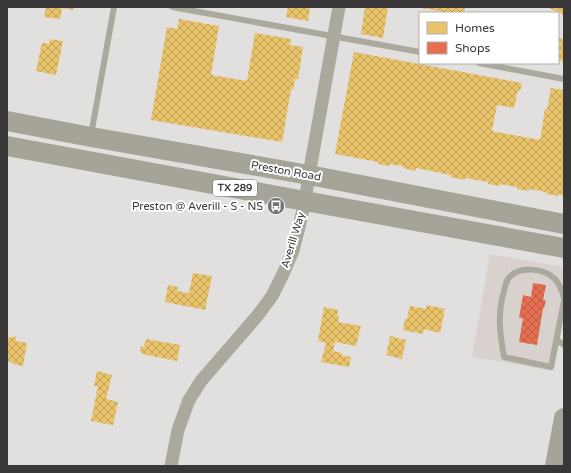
<svg xmlns="http://www.w3.org/2000/svg" width="571" height="473" viewBox="0 0 571 473" font-family="'Varela Round',sans-serif">
<style>
.built{fill:#d8d1ce}
.homes{fill:url(#homes-cross-hatch)}
.shops{fill:url(#shops-cross-hatch)}
.lines{fill:none;stroke-linecap:round;stroke-linejoin:round}
.service{stroke:#aba99d;stroke-width:6}
.minor{stroke:#aba99d;stroke-width:13}
.primary{stroke:#a6a498;stroke-width:20}
.labels{text-anchor:middle;dominant-baseline:central;stroke-width:4;stroke-linejoin:round;paint-order:stroke}
.shield{fill:#fff;stroke:#747373;stroke-width:1}
.shield-label{font-size:10px;font-weight:bold;fill:#393737}
.street-label{font-size:11px;fill:#393737;stroke:#fff}
.poi-label{font-size:11px;fill:#393737;stroke:#fff;text-anchor:end}
</style>
<defs>
<pattern id="homes-cross-hatch" width="8" height="8" patternUnits="userSpaceOnUse"><rect width="8" height="8" fill="#e9c46a"/><path d="M0 0l8 8M0 8l8-8" fill="none" stroke="#bea058"/></pattern>
<pattern id="shops-cross-hatch" width="8" height="8" patternUnits="userSpaceOnUse"><rect width="8" height="8" fill="#e76f51"/><path d="M0 0l8 8M0 8l8-8" fill="none" stroke="#bc5c44"/></pattern>
</defs>
<rect width="100%" height="100%" fill="#e2e0de"/>
<polygon class="built" points="490,254 564,267 564,312 554,371 472,357"/>
<g class="homes">
<polygon points="46,7 74,7 73,10 62,8 60,19 44,17"/>
<polygon points="288,7 310,7 308,21 286,17"/>
<polygon points="365,7 388,7 383,38 361,34"/>
<polygon points="421,7 465,7 464,13 445,13 445,12 421,8"/>
<polygon points="547,7 564,7 564,15"/>
<polygon points="179,19 219,26 211,75 247,81 255,33 291,39 290,45 303,47 298,79 295,79 293,90 291,89 282,142 151,120 167,27 177,29"/>
<polygon points="558,38 564,39 564,62 558,60"/>
<polygon points="50,39 63,41 56,75 36,71 42,43 49,44"/>
<polygon points="354,52 522,83 520,91 518,90 514,108 497,105 492,131 540,140 545,109 547,110 551,88 564,90 564,196 558,194 558,196 546,194 546,192 529,189 529,191 517,189 517,187 500,184 500,186 488,184 488,182 465,178 465,180 450,177 451,175 416,168 415,171 403,168 403,166 389,164 389,166 378,164 378,162 335,154"/>
<polygon points="193,273 212,276 205,310 165,302 168,285 178,287 177,291 189,293"/>
<polygon points="427,305 445,309 440,333 424,329 423,334 403,330 405,319 407,319 410,306 426,309"/>
<polygon points="324,307 338,310 337,316 339,316 338,322 361,326 356,346 335,342 333,351 342,353 341,355 351,357 349,367 321,362 326,343 318,341"/>
<polygon points="13,336 16,337 16,341 27,343 23,366 13,364 13,363 7,361 7,337 12,338"/>
<polygon points="390,336 406,340 402,359 386,355"/>
<polygon points="146,339 180,345 177,361 142,354 143,353 140,352 141,346 144,347"/>
<polygon points="97,371 112,375 106,399 118,402 113,425 91,421 98,386 94,386"/>
</g>
<polygon class="shops" points="533,283 546,285 543,300 546,300 544,308 543,308 537,345 519,342 523,318 519,318 523,295 531,297"/>
<g class="lines">
<g class="service">
<polyline points="172,7 420,52"/>
<polyline points="479,63 564,79"/>
<polyline points="91,135 114,7"/>
<path d="M564,298C562,290 560,285 555,279C544,268 518,265 508,279C506,282 505,287 504,291C497,315 500,334 504,357L551,367L564,301"/>
<polyline points="557,340 564,345"/>
</g>
<polyline class="minor" points="171,466 178,430 189,400 201,381 258,315 272,296 283,274 293,251 299,227 305,201 309,175 339,7"/>
<g class="primary">
<polyline points="7,121 91,137 309,175 564,224"/>
<polyline points="7,146 305,201 564,248"/>
<polyline points="555,466 564,418"/>
</g>
</g>
<defs>
<symbol id="bus-disc" viewBox="-11 -11 22 22"><circle r="9.5" fill="#747271" stroke="#fff"/><path d="M-5-6H5V4H4V6H2V4H-2V6H-4V4H-5ZM-3.5-4V0h7V-4ZM-3.5 1.2v1.5H-2V1.2ZM2 1.2v1.5H3.5V1.2Z" fill="#fff"/></symbol>
</defs>
<g fill-rule="evenodd">
<use href="#bus-disc" x="266" y="196" width="20" height="20"/>
</g>
<g class="labels">
<rect class="shield" x="213" y="180" width="44" height="16" rx="3"/>
<g class="shield-label">
<text x="235" y="188">TX 289</text>
</g>
<g class="street-label">
<text transform="translate(286 171) rotate(10)">Preston Road</text>
<text transform="translate(293 240) rotate(-73)">Averill Way</text>
</g>
<g class="poi-label">
<text x="263" y="206">Preston @ Averill - S - NS</text>
</g>
</g>
<rect width="571" height="473" fill="none" stroke="#393737" stroke-width="16"/>
<rect x="419" y="12" width="140" height="52" fill="#ffffff" stroke="#b0afaf"/>
<rect x="427" y="22" width="20" height="12" fill="#e9c46a" stroke="#b0afaf"/>
<text x="455" y="32" font-size="12" fill="#393737">Homes</text>
<rect x="427" y="42" width="20" height="12" fill="#e76f51" stroke="#b0afaf"/>
<text x="455" y="52" font-size="12" fill="#393737">Shops</text>
</svg>
